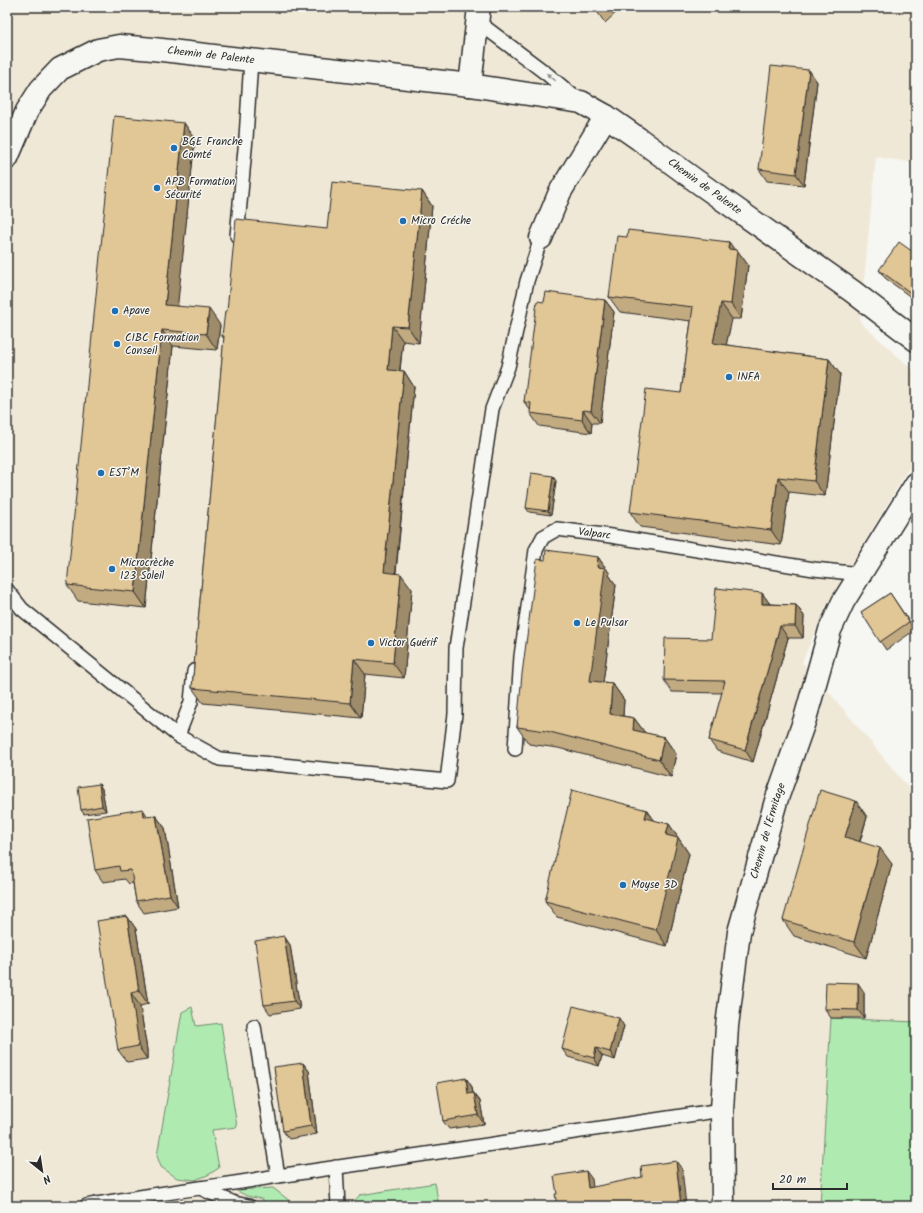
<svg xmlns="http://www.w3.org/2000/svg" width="923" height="1213" viewBox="0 0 923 1213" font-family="Kalam,sans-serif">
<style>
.built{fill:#f0e8d6}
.green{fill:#afebb1;stroke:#6d8b6e}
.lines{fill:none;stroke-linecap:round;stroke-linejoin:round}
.lane-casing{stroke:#2b2b2b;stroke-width:16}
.street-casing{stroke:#2b2b2b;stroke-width:25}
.lane{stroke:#f6f6f2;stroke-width:13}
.street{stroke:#f6f6f2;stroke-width:22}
.wall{fill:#c2aa81;stroke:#2b2b2b}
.shaded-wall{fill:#9e8b69;stroke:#2b2b2b}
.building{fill:#e1c696;stroke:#2b2b2b}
.oneway{fill:#90908e}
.poi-dot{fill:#1f6fb2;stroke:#f6f6f2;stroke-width:1.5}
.labels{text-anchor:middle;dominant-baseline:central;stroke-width:3;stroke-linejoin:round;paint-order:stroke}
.street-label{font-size:11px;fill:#2b2b2b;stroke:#f6f6f2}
.poi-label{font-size:11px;fill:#2b2b2b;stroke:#f6f6f2;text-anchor:start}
</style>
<rect width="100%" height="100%" fill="#f6f6f2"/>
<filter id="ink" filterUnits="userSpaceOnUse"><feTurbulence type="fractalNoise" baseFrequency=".025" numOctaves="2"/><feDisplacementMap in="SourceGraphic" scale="8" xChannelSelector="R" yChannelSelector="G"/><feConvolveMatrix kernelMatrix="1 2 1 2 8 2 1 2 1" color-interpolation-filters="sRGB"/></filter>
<g filter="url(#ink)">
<polygon class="built" points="7,7 916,7 916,163 876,157 860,322 916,373 916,456 826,607 802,662 829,692 916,797 916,1022 831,1018 820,1206 7,1206"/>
<g class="green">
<polygon points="192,1007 196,1026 221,1023 237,1127 212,1130 219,1168 208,1175 195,1180 177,1178 161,1167 157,1156 182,1012"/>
<polygon points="831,1018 916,1022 916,1206 820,1206"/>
<polygon points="435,1183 439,1206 349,1206 360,1195"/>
<polygon points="273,1188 295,1205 301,1206 271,1206 261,1199 247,1196 235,1190"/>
</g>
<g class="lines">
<defs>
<g id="lane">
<polyline points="478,22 547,74 578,100"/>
<polyline points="237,236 246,138 251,60"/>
<polyline points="7,590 22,609 178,736 220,759 447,781 455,714 456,648 492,409 508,367 527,281 541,238"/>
<polyline points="178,736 191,702 194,671"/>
<path id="s1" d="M515,749L521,656L536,550L543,537L557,529L611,536L814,569L860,574"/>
<polyline points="254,1026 278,1176 722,1110"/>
<polyline points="336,1167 338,1206"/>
<polyline points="200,1188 234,1203 249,1206"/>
<path d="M86,1206C149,1194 214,1187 278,1176"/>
</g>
<g id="street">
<polyline points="470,85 479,7"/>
<path id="s2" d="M7,158L27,111L41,89L60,69L98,50L119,46L153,49L470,85L581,102L606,116L639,139L695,180L852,291L916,340"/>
<polyline points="541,238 560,192 606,116"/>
<path id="s3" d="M723,1206L722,1110L727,1026L739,932L776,801L805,719L830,630L843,602L916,484"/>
</g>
</defs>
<use href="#lane" class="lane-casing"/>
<use href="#street" class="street-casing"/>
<use href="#lane" class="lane"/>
<use href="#street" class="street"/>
</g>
<g class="wall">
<polygon points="596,7 622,7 605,23 596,10"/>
<polygon points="809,70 817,82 804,185 767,181 759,169"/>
<polygon points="184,123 195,139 177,306 220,325 217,350 173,346 146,608 78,601 67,585"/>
<polygon points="422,191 432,206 419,343 403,341 400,371 404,371 414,387 396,573 412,589 404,678 365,674 361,718 203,703 192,688 224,339 222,336 227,311 327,229"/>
<polygon points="627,237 729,242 734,250 737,250 748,265 741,319 732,319 726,345 829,359 840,374 825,496 789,492 781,545 640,527 630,512 681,393 691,321 620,312 609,297"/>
<polygon points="916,254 916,301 885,278 879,270"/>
<polygon points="605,300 614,312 600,423 592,423 591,433 539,426 530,413 531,411 524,402 544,302"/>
<polygon points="556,481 551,515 529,512 526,508"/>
<polygon points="598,557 610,574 609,575 616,585 603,682 612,683 624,700 623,716 634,718 645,733 664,737 676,754 671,777 558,748 529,744 517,727 545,560"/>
<polygon points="762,593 770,604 796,605 804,616 803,638 788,638 753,762 717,751 709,740 722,693 672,692 664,680 711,639"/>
<polygon points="890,593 915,630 886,650 861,612"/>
<polygon points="99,784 102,789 106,811 84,814 81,810"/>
<polygon points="856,801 867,817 860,842 892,864 866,958 794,936 783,920"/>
<polygon points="647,810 655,821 669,824 689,854 667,946 557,917 545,901"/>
<polygon points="156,816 165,828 178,907 144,913 136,901 133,883 129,884 125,879 103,882 95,870 148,817"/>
<polygon points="127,916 136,929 148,1004 140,1006 147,1050 147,1059 127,1062 118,1050"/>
<polygon points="284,936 290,945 300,1009 270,1014 264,1005"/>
<polygon points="864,992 864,1018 831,1018 825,1009"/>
<polygon points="624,1026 615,1060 602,1056 599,1066 568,1057 562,1049"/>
<polygon points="303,1063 309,1071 317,1134 289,1139 283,1131"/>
<polygon points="466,1078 472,1087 473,1093 480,1101 484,1124 449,1129 443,1121"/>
</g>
<g class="shaded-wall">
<polygon points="809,70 817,82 804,185 796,174"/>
<polygon points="184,123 195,139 176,321 165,305"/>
<polygon points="422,191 432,206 419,343 408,327"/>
<polygon points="729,242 737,253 737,250 748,265 741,319 731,304 728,249"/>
<polygon points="605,300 614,312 600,423 591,411"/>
<polygon points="721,303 732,319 723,359 713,343"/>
<polygon points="209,309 220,325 217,350 206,334"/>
<polygon points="392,326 403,341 398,385 388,370"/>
<polygon points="162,330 173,346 146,608 135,592"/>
<polygon points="829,359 840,374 825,496 814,481"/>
<polygon points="404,371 414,387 394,588 384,572"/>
<polygon points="583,410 592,423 591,433 582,420"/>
<polygon points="553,476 556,481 551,515 548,511"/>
<polygon points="778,477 789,492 781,545 771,530"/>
<polygon points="598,557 610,574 609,575 616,585 601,698 590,681 597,567"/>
<polygon points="401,574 412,589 404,678 393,663"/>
<polygon points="762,593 770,604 762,604"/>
<polygon points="796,605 804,616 803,638 795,626"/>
<polygon points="780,626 788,638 753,762 745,750"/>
<polygon points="354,659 365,674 361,718 350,703"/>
<polygon points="612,683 624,700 622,731 610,714"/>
<polygon points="634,718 646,734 633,730"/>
<polygon points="664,737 676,754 671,777 659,760"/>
<polygon points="99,784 102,789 106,811 102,806"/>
<polygon points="856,801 867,817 856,853 845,837"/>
<polygon points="143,809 151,822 144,817"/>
<polygon points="647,810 658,826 645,818"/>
<polygon points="156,816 165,828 178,907 170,895"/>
<polygon points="669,824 689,854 667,946 656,930 666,835"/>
<polygon points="880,848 892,864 866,958 854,942"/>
<polygon points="127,916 136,929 148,1004 139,991"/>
<polygon points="284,936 290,945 300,1009 294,1001"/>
<polygon points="858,983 864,992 864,1018 858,1010"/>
<polygon points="131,993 140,1006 147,1050 147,1059 138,1046"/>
<polygon points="619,1018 624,1026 615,1060 610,1052"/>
<polygon points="596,1048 602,1056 599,1066 594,1058"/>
<polygon points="303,1063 309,1071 317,1134 311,1126"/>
<polygon points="466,1078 472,1087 474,1102 468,1094"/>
<polygon points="474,1093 480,1101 484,1124 478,1115"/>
<polygon points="676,1161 682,1169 686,1206 681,1206"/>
<polygon points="586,1171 592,1179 594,1196 588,1188"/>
</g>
<g class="building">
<polygon points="771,66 809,70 796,174 759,169"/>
<polygon points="916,113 916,131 914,130"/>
<polygon points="114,116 184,123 165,305 209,309 206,334 162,330 135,592 67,585"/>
<polygon points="332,182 422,191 408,327 392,326 388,370 404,371 384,572 401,574 393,663 354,659 350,703 192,688 224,336 222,336 225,311 227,311 236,219 327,229"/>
<polygon points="628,230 729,242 728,249 737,250 731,304 721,303 713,343 829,359 814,481 778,477 771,530 630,512 646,389 681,393 693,307 609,297 617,236 627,237"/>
<polygon points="899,242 916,254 916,294 915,296 879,270"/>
<polygon points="546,292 605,300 591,411 583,410 582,420 530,413 531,403 524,402 537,301 544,302"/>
<polygon points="531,473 553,476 548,511 526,508"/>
<polygon points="546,550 598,557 597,567 605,568 590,681 612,683 610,714 634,718 633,730 664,737 659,760 546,731 517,727 522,674 537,559 545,560"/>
<polygon points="716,588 762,593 762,604 796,605 795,626 780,626 745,750 709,740 725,681 664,680 665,638 711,639"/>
<polygon points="890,593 909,622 880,642 861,612"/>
<polygon points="99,784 102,806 81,810 78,787"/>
<polygon points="572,790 647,810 645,818 669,824 666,835 678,838 656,930 545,901"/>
<polygon points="820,790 856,801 845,837 880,848 854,942 783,920"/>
<polygon points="143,809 144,817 156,816 170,895 136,901 131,870 120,871 119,866 95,870 87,818"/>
<polygon points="127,916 139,991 131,993 138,1038 138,1046 118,1050 97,921"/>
<polygon points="284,936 294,1001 264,1005 255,941"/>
<polygon points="826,982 858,983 858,1010 825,1009"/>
<polygon points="573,1006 619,1018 610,1052 596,1048 594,1058 562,1049"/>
<polygon points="303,1063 311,1126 283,1131 274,1067"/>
<polygon points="466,1078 468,1094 474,1093 478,1115 443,1121 437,1083"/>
<polygon points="676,1161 681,1206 557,1206 555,1194 557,1194 554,1176 586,1171 588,1188 642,1177 641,1166"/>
<polygon points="133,1202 133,1206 110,1206"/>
</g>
<defs><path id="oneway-solid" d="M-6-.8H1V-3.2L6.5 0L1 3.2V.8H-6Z"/></defs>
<use class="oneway" href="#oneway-solid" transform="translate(551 77) rotate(-140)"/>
</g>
<g class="poi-dot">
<circle cx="174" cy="148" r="4"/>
<circle cx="157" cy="188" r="4"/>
<circle cx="403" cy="221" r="4"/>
<circle cx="115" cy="311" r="4"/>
<circle cx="117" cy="344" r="4"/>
<circle cx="729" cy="377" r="4"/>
<circle cx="101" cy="473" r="4"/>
<circle cx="112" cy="569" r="4"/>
<circle cx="577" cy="623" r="4"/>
<circle cx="371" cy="643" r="4"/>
<circle cx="623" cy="885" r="4"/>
</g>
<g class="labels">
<g class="street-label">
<text stroke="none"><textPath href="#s2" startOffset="261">Chemin de Palente</textPath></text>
<text stroke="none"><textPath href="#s2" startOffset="784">Chemin de Palente</textPath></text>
<text stroke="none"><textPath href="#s1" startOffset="269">Valparc</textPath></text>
<text stroke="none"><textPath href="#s3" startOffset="380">Chemin de l'Ermitage</textPath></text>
</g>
<g class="poi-label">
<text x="182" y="142">BGE Franche<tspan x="182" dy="13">Comté</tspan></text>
<text x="165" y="182">APB Formation<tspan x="165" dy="13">Sécurité</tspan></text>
<text x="411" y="221">Micro Créche</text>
<text x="123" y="311">Apave</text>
<text x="125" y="338">CIBC Formation<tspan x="125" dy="13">Conseil</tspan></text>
<text x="737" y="377">INFA</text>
<text x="109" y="473">EST’M</text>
<text x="120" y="563">Microcrèche<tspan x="120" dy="13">123 Soleil</tspan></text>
<text x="585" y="623">Le Pulsar</text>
<text x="379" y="643">Victor Guérif</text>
<text x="631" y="885">Moyse 3D</text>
</g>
</g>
<rect width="923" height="1213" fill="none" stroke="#f6f6f2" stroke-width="24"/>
<rect x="12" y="12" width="899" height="1189" fill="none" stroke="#2b2b2b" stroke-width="1.5" filter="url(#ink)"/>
<g transform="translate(42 1171) rotate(150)" stroke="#f6f6f2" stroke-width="3" paint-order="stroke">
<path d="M0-3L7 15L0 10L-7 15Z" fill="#2b2b2b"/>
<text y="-6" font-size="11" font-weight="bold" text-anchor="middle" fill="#2b2b2b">N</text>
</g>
<path d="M773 1183v6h74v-6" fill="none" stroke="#2b2b2b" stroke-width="2"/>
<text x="779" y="1183" font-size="12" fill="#2b2b2b" stroke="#f6f6f2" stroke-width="3" paint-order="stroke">20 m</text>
</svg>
